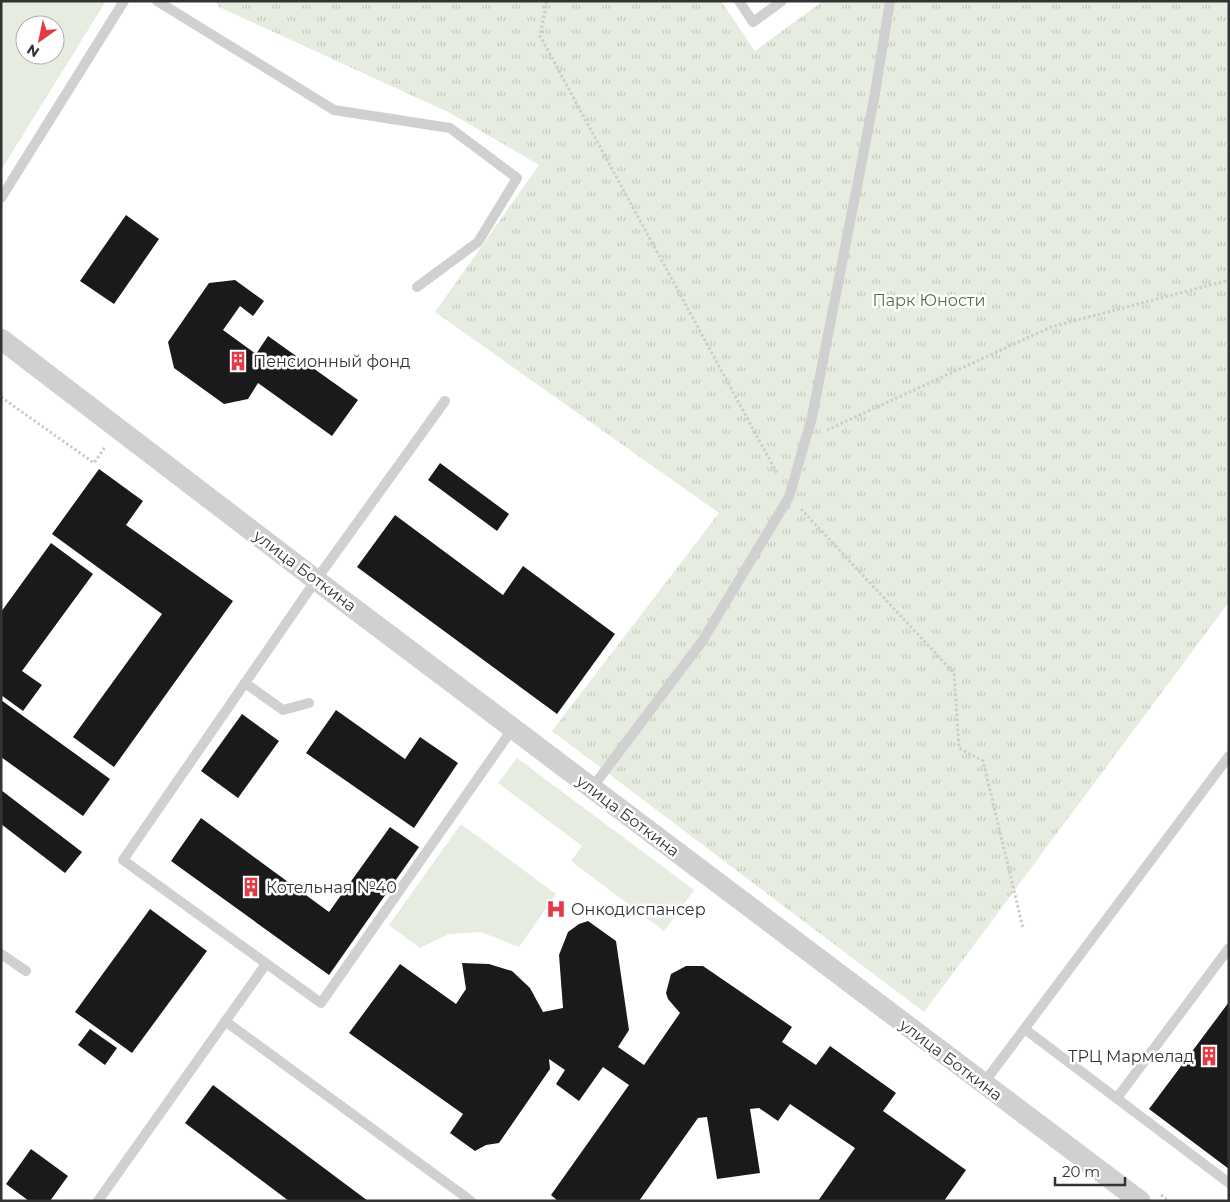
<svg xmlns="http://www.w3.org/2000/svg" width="1230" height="1202" viewBox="0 0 1230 1202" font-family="Montserrat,sans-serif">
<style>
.grass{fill:#e6ecdf;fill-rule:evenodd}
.park{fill:url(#park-tufts)}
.building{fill:#1a1a1a}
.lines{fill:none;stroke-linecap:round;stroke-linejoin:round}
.path{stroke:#cdcdcd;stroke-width:3;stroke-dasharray:2.5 2.5;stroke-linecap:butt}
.lane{stroke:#d0d0d0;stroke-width:10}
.street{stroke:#d0d0d0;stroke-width:21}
.labels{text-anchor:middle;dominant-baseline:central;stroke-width:5;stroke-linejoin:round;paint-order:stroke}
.park-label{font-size:16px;fill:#56703f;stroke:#fff}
.poi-label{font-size:16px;fill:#333;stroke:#fff;text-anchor:start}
.street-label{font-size:16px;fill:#333;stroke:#fff}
</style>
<defs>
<pattern id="park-tufts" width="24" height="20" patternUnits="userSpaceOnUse" patternTransform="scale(1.25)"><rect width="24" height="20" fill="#e6ecdf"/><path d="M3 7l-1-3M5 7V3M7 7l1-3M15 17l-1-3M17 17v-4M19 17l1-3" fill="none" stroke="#c6cbc0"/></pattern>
</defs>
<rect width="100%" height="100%" fill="#fff"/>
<g class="grass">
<path d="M1,1H106L1,170ZM25,25H55V55H25Z"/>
<polygon points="517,758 694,890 664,931 571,861 582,846 498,783"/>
<polygon points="461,824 556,894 519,947 481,932 449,934 420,948 389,925"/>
</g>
<polygon class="park" points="216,1 721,1 755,51 823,1 1229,1 1229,602 924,1012 552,731 719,513 435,312 539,165 450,113 219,7"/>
<g class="building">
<polygon points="126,215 159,239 114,304 80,281"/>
<polygon points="235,280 264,301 253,316 240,306 223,330 256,354 268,336 358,400 332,436 258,383 248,399 224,404 174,368 168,342 209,283"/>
<polygon points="440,463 509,514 497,531 428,480"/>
<polygon points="99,469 143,501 126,525 233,601 114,767 73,737 162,614 52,534"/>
<polygon points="395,515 503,595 523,566 615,634 557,714 357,567"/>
<polygon points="51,543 93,574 22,671 42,685 23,711 1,695 1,612"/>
<polygon points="1,700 110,779 83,816 1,757"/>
<polygon points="336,710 405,759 420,737 458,763 414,828 306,753"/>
<polygon points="242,714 279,741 238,798 201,771"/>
<polygon points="1,790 82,852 65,873 1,824"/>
<polygon points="201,818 329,912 390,827 419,847 329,975 171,861"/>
<polygon points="150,909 207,951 132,1053 75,1012"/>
<polygon points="588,921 616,941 629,1030 618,1047 644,1065 680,1013 668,999 666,993 671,974 686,966 703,966 792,1027 782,1042 816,1065 830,1046 896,1093 883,1111 966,1170 944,1201 818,1201 855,1148 790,1104 778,1121 759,1108 750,1109 760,1173 717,1179 707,1117 698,1118 639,1201 558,1201 551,1195 629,1085 603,1067 579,1101 556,1084 565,1070 549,1059 550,1069 499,1143 486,1145 475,1151 450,1133 463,1114 349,1033 400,964 456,1004 466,989 462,963 489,964 512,971 530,988 543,1012 563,1008 559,955 568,932 579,924"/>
<polygon points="1229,1002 1229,1169 1149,1109"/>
<polygon points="90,1029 117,1048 105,1065 78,1045"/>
<polygon points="213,1085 368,1201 289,1201 185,1123"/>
<polygon points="31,1149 68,1176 50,1201 29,1201 6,1184"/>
</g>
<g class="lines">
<g class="path">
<polyline points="547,1 540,36 778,475"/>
<polyline points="1,397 94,463 105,447"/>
<polyline points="827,430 1051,327 1229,280"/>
<polyline points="801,509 954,673 959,748 983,761 1023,928"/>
<polyline points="1161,1195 1168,1201"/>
</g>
<g class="lane">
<polyline points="157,1 334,110 450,128 517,178 478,242 417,287"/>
<polyline points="739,1 753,22 782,1"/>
<polyline points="1,198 124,1"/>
<polyline points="445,401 316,580 123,860 321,1003 513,728"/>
<polyline points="245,683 283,710 309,703"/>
<polyline points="592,788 703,640 789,497 812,417 874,99 890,1"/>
<polyline points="1,954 26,971"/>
<polyline points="225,1021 471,1201"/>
<polyline points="1026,1030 1229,1183"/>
<polyline points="983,1084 1229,756"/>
<polyline points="1117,1098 1229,948"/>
<polyline points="98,1201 266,964"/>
</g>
<polyline class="street" points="1,339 316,580 1140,1201"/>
</g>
<defs>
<symbol id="building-bare" viewBox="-9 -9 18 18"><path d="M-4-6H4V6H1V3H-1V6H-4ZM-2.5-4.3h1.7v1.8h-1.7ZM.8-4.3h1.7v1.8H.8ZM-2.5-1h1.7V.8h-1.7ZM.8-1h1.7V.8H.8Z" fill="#e63946" stroke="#fff" stroke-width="2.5" paint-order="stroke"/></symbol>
<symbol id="hospital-bare" viewBox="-9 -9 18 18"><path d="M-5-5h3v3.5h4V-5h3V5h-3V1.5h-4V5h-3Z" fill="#e63946" stroke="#fff" stroke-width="2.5" paint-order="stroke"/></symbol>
</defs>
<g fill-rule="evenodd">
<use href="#building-bare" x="224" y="347" width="28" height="28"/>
<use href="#building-bare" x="237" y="873" width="28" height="28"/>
<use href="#hospital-bare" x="542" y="895" width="28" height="28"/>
<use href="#building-bare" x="1195" y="1042" width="28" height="28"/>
</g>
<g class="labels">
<g class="park-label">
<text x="929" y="300">Парк Юности</text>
</g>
<g class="poi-label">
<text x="253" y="361">Пенсионный фонд</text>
<text x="266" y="887">Котельная №40</text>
<text x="571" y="909">Онкодиспансер</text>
<text x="1194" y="1056" text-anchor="end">ТРЦ Мармелад</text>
</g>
<g class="street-label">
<text transform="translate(305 571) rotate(37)">улица Боткина</text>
<text transform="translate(628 816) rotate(37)">улица Боткина</text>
<text transform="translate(951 1060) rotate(37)">улица Боткина</text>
</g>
</g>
<rect width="1230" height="1202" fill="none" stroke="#333333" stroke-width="5"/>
<g transform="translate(40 40) rotate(213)"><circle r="24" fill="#ffffff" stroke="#adadad"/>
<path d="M0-4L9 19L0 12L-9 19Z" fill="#e63946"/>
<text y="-8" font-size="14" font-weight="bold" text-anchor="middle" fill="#333333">N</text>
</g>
<path d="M1055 1177v8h70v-8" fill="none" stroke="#333333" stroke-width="2.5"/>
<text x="1062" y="1177" font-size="15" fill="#333333" stroke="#ffffff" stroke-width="4" paint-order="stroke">20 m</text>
</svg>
